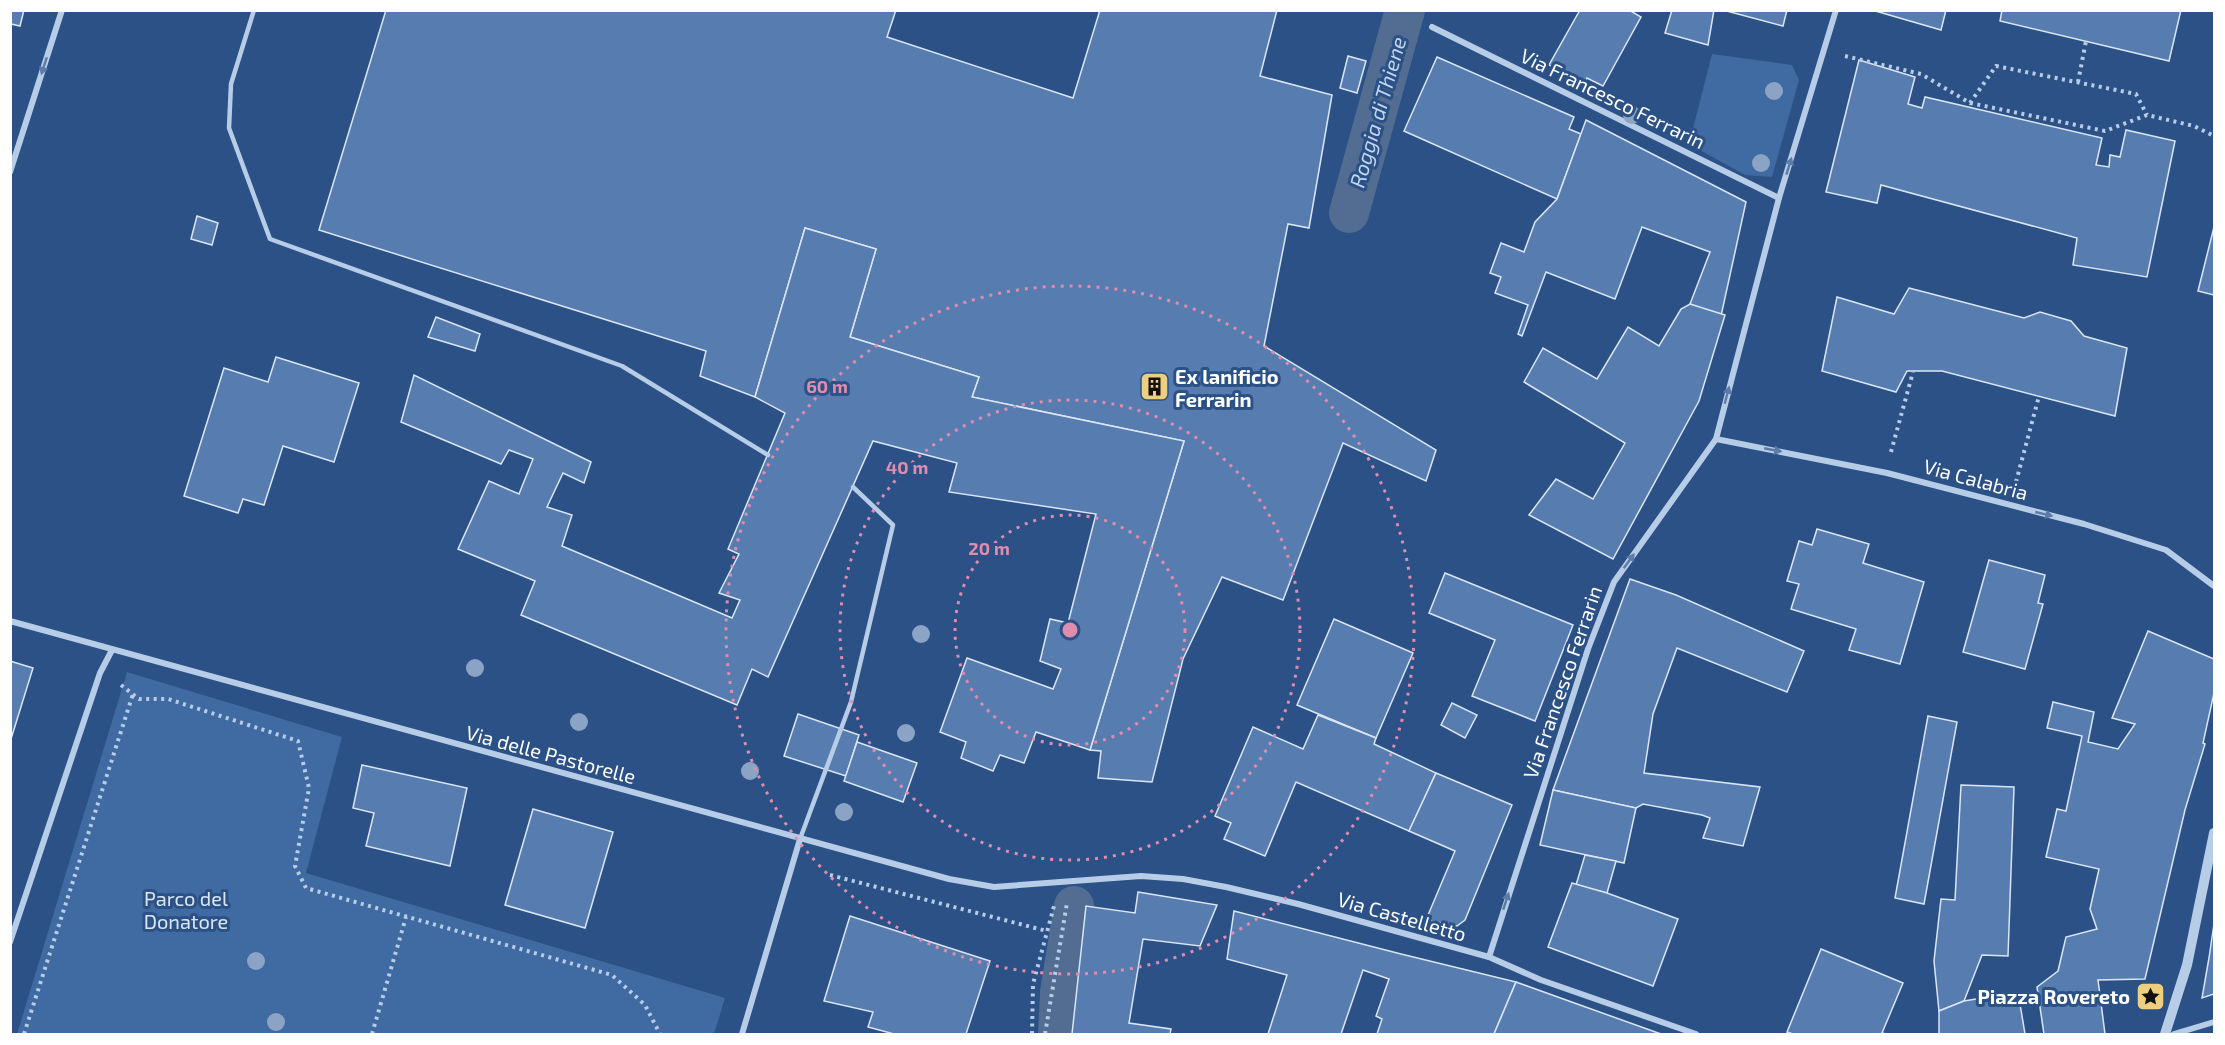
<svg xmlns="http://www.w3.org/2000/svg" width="2225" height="1045" viewBox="0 0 2225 1045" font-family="'Exo 2',sans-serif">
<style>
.green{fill:#406aa2}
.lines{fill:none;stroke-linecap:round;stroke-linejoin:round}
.canal{stroke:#526c92;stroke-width:40}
.building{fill:#577caf;stroke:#dae6f6;stroke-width:1.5}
.path{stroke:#b7cce7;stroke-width:4;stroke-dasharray:3 4.5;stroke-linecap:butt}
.service{stroke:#b7cce7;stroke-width:4.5}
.minor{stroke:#b7cce7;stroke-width:6}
.tertiary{stroke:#b7cce7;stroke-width:10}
.tree{fill:#8ba3c4}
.oneway{fill:#5c7ca8}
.ring{fill:none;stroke:#e08cad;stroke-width:3;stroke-dasharray:3 6}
.labels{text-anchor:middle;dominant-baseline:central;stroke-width:6;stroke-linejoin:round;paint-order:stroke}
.street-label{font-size:20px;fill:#fff;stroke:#2b5186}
.poi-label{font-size:20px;font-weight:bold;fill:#fff;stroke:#2b5186;text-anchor:start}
.park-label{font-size:20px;fill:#dae6f6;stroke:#2b5186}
.water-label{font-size:21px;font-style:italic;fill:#c2d6ee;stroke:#2b5186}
.centre{fill:#e08cad;stroke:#2b5186;stroke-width:3}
.ring-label{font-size:18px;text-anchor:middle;font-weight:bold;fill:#e08cad;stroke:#2b5186;stroke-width:6;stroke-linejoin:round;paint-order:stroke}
</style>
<rect width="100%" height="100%" fill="#2b5186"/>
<g class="green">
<polygon points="1712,54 1792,65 1799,80 1772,177 1745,175 1689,144"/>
<polygon points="127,672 342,737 306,873 725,998 714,1034 17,1034"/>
</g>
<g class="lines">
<g class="canal">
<polyline points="1349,213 1405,10"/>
<polyline points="1058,1034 1060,992 1074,906"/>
</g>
</g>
<g class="building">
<polygon points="10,10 24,10 20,26 11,24 10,28"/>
<polygon points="386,10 896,10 887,37 1073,98 1100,10 1277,10 1260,76 1332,95 1309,228 1288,224 1264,346 1436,450 1426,481 1343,443 1283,600 1222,577 1183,659 1152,782 1098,778 1101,751 1090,750 1184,441 972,397 979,377 850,337 876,249 805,228 755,397 700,376 706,351 319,230"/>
<polygon points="1580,10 1629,10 1641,17 1603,86 1587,78 1584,84 1549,65"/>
<polygon points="1672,10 1714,10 1708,45 1665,33"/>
<polygon points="1723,10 1787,10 1783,26"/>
<polygon points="1872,10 1946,10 1941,30"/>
<polygon points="2002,10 2181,10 2169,61 2000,21"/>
<polygon points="1348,56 1366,61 1357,93 1340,88"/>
<polygon points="1437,57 1574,117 1569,129 1581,134 1557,199 1404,131"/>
<polygon points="1859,60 1915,77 1908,104 1922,108 1925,97 2102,138 2096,165 2109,167 2110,155 2120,157 2126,130 2175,141 2147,277 2073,265 2077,238 1881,185 1877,203 1826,192"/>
<polygon points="1586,120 1746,202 1721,316 1690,304 1710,252 1642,227 1615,299 1546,272 1522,336 1518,334 1528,305 1495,293 1501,277 1490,273 1501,243 1524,252 1535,222 1557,199"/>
<polygon points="197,216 218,223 212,245 191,239"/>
<polygon points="2214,227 2214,295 2198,291"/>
<polygon points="805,228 876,249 850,337 979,377 972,397 1184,441 1090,750 1036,732 1024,763 1000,755 993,771 961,758 966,742 940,732 967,658 1053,689 1061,669 1040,661 1050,619 1068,623 1096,514 949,492 957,463 873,441 768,677 752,669 737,705 521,615 535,581 458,549 489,481 519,494 533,459 509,450 501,464 401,422 414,375 591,462 584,483 563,473 547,507 572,515 562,546 732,618 740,600 719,593 739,554 728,549 785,413 755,397"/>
<polygon points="1909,288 2024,318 2040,312 2071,321 2084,336 2127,348 2115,416 1942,371 1907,371 1896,392 1822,371 1837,297 1894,314"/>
<polygon points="1690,304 1725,315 1699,401 1613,559 1529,515 1556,479 1593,499 1625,443 1524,382 1543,348 1597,379 1628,327 1659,346 1681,309"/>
<polygon points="436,317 480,334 475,351 428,337"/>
<polygon points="276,357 359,383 334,462 283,446 264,505 243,499 238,513 184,496 224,368 268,382"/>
<polygon points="1817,529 1869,544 1863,563 1924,582 1900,664 1849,650 1856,629 1791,609 1799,584 1787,581 1799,541 1812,545"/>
<polygon points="1989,560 2045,575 2038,603 2043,604 2025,669 1963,652"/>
<polygon points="1445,573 1573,625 1535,721 1472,696 1495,640 1429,613"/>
<polygon points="1630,579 1676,595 1804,651 1787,692 1677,648 1653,714 1644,773 1760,787 1743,846 1703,838 1710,818 1702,815 1643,804 1636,808 1553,790"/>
<polygon points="1334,619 1413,653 1376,738 1297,705"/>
<polygon points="2148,631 2214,659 2214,693 2203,743 2205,744 2185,810 2145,979 2098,980 2105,1034 2044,1034 2037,987 2058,971 2066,937 2097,929 2090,909 2099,869 2046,857 2057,809 2066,811 2082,736 2047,728 2053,702 2094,712 2088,742 2118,749 2135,724 2112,718"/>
<polygon points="10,661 33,668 11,739 10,739"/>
<polygon points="1452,703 1477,715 1465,738 1441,725"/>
<polygon points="798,714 859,735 846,776 784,756"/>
<polygon points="1318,715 1376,738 1374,744 1436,773 1409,831 1296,782 1265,856 1224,839 1231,823 1215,816 1253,727 1303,749"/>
<polygon points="1928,716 1957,722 1924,904 1895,898"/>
<polygon points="857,742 917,763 903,802 844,781"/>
<polygon points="362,765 467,788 450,866 366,846 374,813 353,808"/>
<polygon points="1436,773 1512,805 1465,920 1457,926 1426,920 1455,851 1409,831"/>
<polygon points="1961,785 2014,787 2008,956 1982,955 1964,1001 1939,1011 1934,961 1941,899 1955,900"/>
<polygon points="1553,790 1636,808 1624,863 1540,845"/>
<polygon points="533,809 613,832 585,928 505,905"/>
<polygon points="1585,855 1616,861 1607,893 1576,885"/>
<polygon points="1572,883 1607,893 1678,919 1653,986 1548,947"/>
<polygon points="1138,892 1217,905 1200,946 1143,939 1129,1023 1171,1029 1170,1034 1072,1034 1086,906 1135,913"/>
<polygon points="1234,911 1401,954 1516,982 1494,1034 1377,1034 1382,1019 1376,1016 1389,979 1363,970 1341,1034 1268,1034 1287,975 1227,959"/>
<polygon points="850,916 990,961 966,1034 894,1034 868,1027 873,1012 824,1001"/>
<polygon points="2214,924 2214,994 2202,998 2209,958"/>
<polygon points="1821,949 1903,983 1882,1033 1886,1034 1793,1034 1787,1032"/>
<polygon points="1516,982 1580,1005 1661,1034 1494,1034"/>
<polygon points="2018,992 2025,1034 1939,1034 1939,1011 1964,1001"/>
</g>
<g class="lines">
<g class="path">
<polyline points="1845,56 1921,74 1970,103 2105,131 2147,115 2194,126 2214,136"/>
<polyline points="2078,82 2086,41"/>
<polyline points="1970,103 1996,66 2136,94 2147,115"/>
<polyline points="1891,452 1913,372"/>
<polyline points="2016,482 2039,396"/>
<polyline points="121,685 139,699 168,699 298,741 309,788 295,866 306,888 612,975 645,1005 660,1034"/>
<polyline points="830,875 1047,931"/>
<polyline points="24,1034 133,694"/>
<polyline points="372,1034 406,917"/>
<polyline points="1032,1034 1033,984 1054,906"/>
<polyline points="1045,1034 1067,903"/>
</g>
<g class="service">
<polyline points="254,10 231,84 229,128 270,239 622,366 768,455"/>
<polyline points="800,839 851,702 893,525 853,487"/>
</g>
<g class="minor">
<polyline points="1432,27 1779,198"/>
<polyline points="10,172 62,10"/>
<polyline points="1716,439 1887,473 2084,524 2166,550 2214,586"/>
<polyline points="10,621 949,879 994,887 1141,876 1183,879 1226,887 1298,904 1489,957 1541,980 1696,1034"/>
<polyline points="10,942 100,673 112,650"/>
<polyline points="1489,957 1588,649 1614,582 1716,439 1779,198 1836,10"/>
<polyline points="742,1034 800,839"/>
<polyline points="2174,1034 2214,1022"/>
</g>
<polyline class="tertiary" points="2165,1034 2187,965 2214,833"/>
</g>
<g class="tree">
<circle cx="1774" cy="91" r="9"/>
<circle cx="1632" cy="115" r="9"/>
<circle cx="1761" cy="163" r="9"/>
<circle cx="921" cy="634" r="9"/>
<circle cx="475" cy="668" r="9"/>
<circle cx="579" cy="722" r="9"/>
<circle cx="906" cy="733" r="9"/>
<circle cx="750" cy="771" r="9"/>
<circle cx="844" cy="812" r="9"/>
<circle cx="256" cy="961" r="9"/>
<circle cx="276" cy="1022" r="9"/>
</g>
<defs><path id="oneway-solid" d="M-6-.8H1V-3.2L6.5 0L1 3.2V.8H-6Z" transform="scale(1.5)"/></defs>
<g class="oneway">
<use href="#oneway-solid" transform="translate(44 66) rotate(108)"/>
<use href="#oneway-solid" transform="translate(1789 166) rotate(-73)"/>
<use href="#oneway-solid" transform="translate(1727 395) rotate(-75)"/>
<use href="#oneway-solid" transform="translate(1773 450) rotate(11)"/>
<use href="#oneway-solid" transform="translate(2044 514) rotate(13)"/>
<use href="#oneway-solid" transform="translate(1629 561) rotate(-54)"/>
<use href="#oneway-solid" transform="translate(1506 901) rotate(-72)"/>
</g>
<g class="ring">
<circle cx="1070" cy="630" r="115"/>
<circle cx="1070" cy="630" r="230"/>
<circle cx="1070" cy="630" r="344"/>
</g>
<defs>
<symbol id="building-square" viewBox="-11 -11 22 22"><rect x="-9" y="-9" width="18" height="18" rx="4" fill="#edcf7f" stroke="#2b5186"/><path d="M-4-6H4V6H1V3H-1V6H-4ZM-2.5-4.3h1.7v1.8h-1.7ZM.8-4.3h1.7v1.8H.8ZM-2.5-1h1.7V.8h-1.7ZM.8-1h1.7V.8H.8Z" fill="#111"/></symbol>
<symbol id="sight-square" viewBox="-11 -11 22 22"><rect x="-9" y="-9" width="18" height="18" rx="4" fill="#edcf7f" stroke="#2b5186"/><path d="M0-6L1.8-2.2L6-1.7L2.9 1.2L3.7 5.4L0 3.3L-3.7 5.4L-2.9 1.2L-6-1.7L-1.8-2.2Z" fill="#111"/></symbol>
</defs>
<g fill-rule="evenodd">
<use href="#building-square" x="1138" y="370" width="33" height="33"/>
<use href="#sight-square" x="2134" y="980" width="33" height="33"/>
</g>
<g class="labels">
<g class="street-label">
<text transform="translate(1613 98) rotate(26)">Via Francesco Ferrarin</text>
<text transform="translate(1976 479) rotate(15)">Via Calabria</text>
<text transform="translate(1562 682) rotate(-71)">Via Francesco Ferrarin</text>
<text transform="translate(551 754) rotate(15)">Via delle Pastorelle</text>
<text transform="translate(1402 916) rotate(16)">Via Castelletto</text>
</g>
<g class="poi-label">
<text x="1175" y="376">Ex lanificio<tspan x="1175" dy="23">Ferrarin</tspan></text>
<text x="2130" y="996" text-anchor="end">Piazza Rovereto</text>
</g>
<g class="park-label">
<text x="186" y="898">Parco del<tspan x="186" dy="23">Donatore</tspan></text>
</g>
<g class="water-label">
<text transform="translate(1377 112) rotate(-74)">Roggia di Thiene</text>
</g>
</g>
<circle cx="1070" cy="630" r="9" class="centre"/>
<g class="ring-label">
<text x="827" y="393">60 m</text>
<text x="907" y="474">40 m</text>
<text x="989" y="555">20 m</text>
</g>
<rect width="2225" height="1045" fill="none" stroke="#ffffff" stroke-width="24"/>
</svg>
